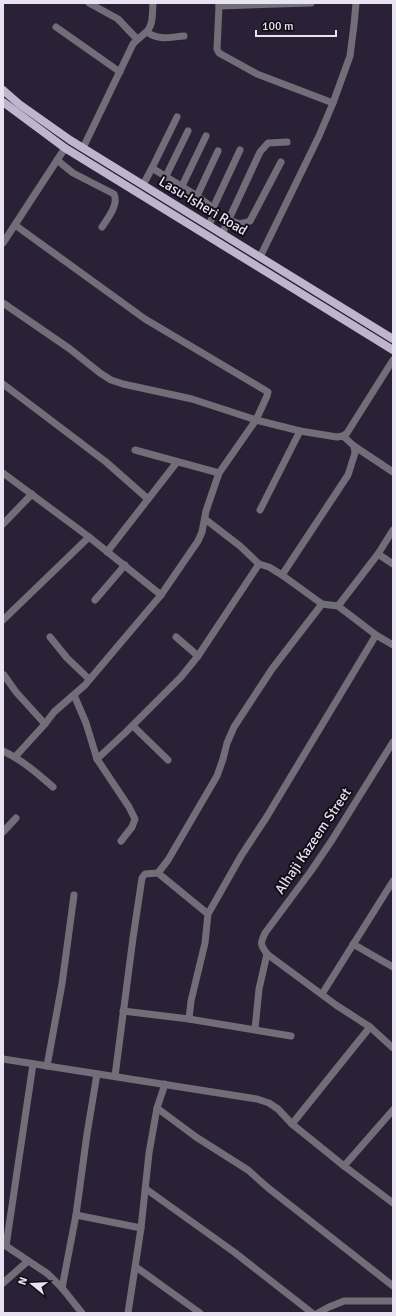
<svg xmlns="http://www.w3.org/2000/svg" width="396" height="1316" viewBox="0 0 396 1316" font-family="Signika,sans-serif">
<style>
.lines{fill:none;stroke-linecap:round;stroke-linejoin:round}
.minor{stroke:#726e79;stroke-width:7}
.major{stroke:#bfb6ce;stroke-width:8}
.labels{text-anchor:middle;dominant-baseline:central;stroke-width:4;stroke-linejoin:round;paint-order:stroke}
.street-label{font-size:14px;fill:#e8e3f1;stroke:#110d17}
</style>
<rect width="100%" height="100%" fill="#2a2136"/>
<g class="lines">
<g class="minor">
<polyline points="89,3 118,19 137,39"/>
<polyline points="219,3 219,6 311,3"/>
<polyline points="219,6 217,49 219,53 257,74 333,103 350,56 354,25 356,3"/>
<polyline points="56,27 120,72"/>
<path d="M147,32C159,41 170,37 184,36"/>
<path d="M83,148L133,44C137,39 141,37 145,33C154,26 152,13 153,3"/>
<path d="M57,160L73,173L114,194C119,204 108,218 102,227"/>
<polyline points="152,168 177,117"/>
<polyline points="166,176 188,131"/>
<polyline points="143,185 152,168 197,196 213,208 213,216 209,225"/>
<polyline points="182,186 206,136"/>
<polyline points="197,196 218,151"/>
<polyline points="213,208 240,150"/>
<path d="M228,219C238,224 239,225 250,221L281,162"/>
<polyline points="222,234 260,152 268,143 287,142"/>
<polyline points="3,243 65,148"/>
<polyline points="260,257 319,136 333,103"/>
<polyline points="3,303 70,349 100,373 111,380 123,384 192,399 256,420 300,431 337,437 343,436 347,433 393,360"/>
<polyline points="3,384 106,462 148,499"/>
<polyline points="343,436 354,446 393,472"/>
<polyline points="135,450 219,473"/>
<polyline points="3,473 89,537 161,595"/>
<polyline points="260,510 300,431"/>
<polyline points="205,519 240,546 259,564 269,567 282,575 322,604 338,606 376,635 393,645"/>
<polyline points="3,524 32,494"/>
<polyline points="107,552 177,462"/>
<polyline points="378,554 393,564"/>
<polyline points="282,575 348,475 355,453 354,446"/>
<polyline points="95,600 125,565"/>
<polyline points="338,606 378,554 393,530"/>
<polyline points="3,620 89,537"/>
<polyline points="50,637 67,658 89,679"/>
<polyline points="176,637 198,656"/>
<polyline points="4,675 16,692 45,724"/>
<polyline points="74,695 86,723 97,759 129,807 135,819 132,827 121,841"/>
<polyline points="133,726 168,760"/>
<path d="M393,742L332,840L311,871L265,933C260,944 260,944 267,954L336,1005L370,1027L393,1048"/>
<path d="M3,751C22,760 37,773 53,787"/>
<polyline points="15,757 45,724 54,712 85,685 112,653 161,595 198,541 202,532 206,511 219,473 256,420 267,396 268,392 145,319 15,225"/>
<polyline points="97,759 126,732 181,677 198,656 259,564"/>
<polyline points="3,832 16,818"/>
<polyline points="158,873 208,914"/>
<polyline points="353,944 393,967"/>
<polyline points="322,994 393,881"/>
<polyline points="123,1011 189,1019 291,1036"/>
<polyline points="189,1019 191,1001 205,943 208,914 241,856 266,818 376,635"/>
<polyline points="255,1029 259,989 267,954"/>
<polyline points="3,1059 257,1099 269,1103 278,1109 292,1124 344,1166 393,1203"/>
<polyline points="47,1066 62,984 74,895"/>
<polyline points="115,1076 133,938 142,878 145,874 158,873 168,860 217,776 223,759 227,743 234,727 272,669 322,604"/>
<polyline points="157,1108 196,1137 248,1170 267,1187 393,1286"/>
<polyline points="292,1124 370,1027"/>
<polyline points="344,1166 393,1110"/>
<polyline points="146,1189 234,1252 312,1313"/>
<polyline points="76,1215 141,1228"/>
<polyline points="3,1244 48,1274 62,1288 82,1313"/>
<polyline points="6,1246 33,1064"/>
<polyline points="136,1267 200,1313"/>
<polyline points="3,1283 28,1261"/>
<polyline points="62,1288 76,1215 87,1134 97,1074"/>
<polyline points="128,1313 141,1228 149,1153 157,1108 165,1084"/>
<polyline points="318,1313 329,1307 344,1301 393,1301"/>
</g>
<g class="major">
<polyline points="3,90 19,104 70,140 393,339"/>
<polyline points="3,102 65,148 393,350"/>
</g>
</g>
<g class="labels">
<g class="street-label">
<text transform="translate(203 206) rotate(31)">Lasu-Isheri Road</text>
<text transform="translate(313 841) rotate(-56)">Alhaji Kazeem Street</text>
</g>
</g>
<rect width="396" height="1316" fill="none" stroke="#e8e3f1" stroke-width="8"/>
<g transform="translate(32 1284) rotate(288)" stroke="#110d17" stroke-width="3" paint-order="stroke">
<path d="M0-3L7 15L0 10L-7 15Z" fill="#e8e3f1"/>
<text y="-6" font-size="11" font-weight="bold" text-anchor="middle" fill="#e8e3f1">N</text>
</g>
<path d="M256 30v6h80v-6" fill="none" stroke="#e8e3f1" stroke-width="2"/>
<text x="262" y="30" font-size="12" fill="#e8e3f1" stroke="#110d17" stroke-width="3" paint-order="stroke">100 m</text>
</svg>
